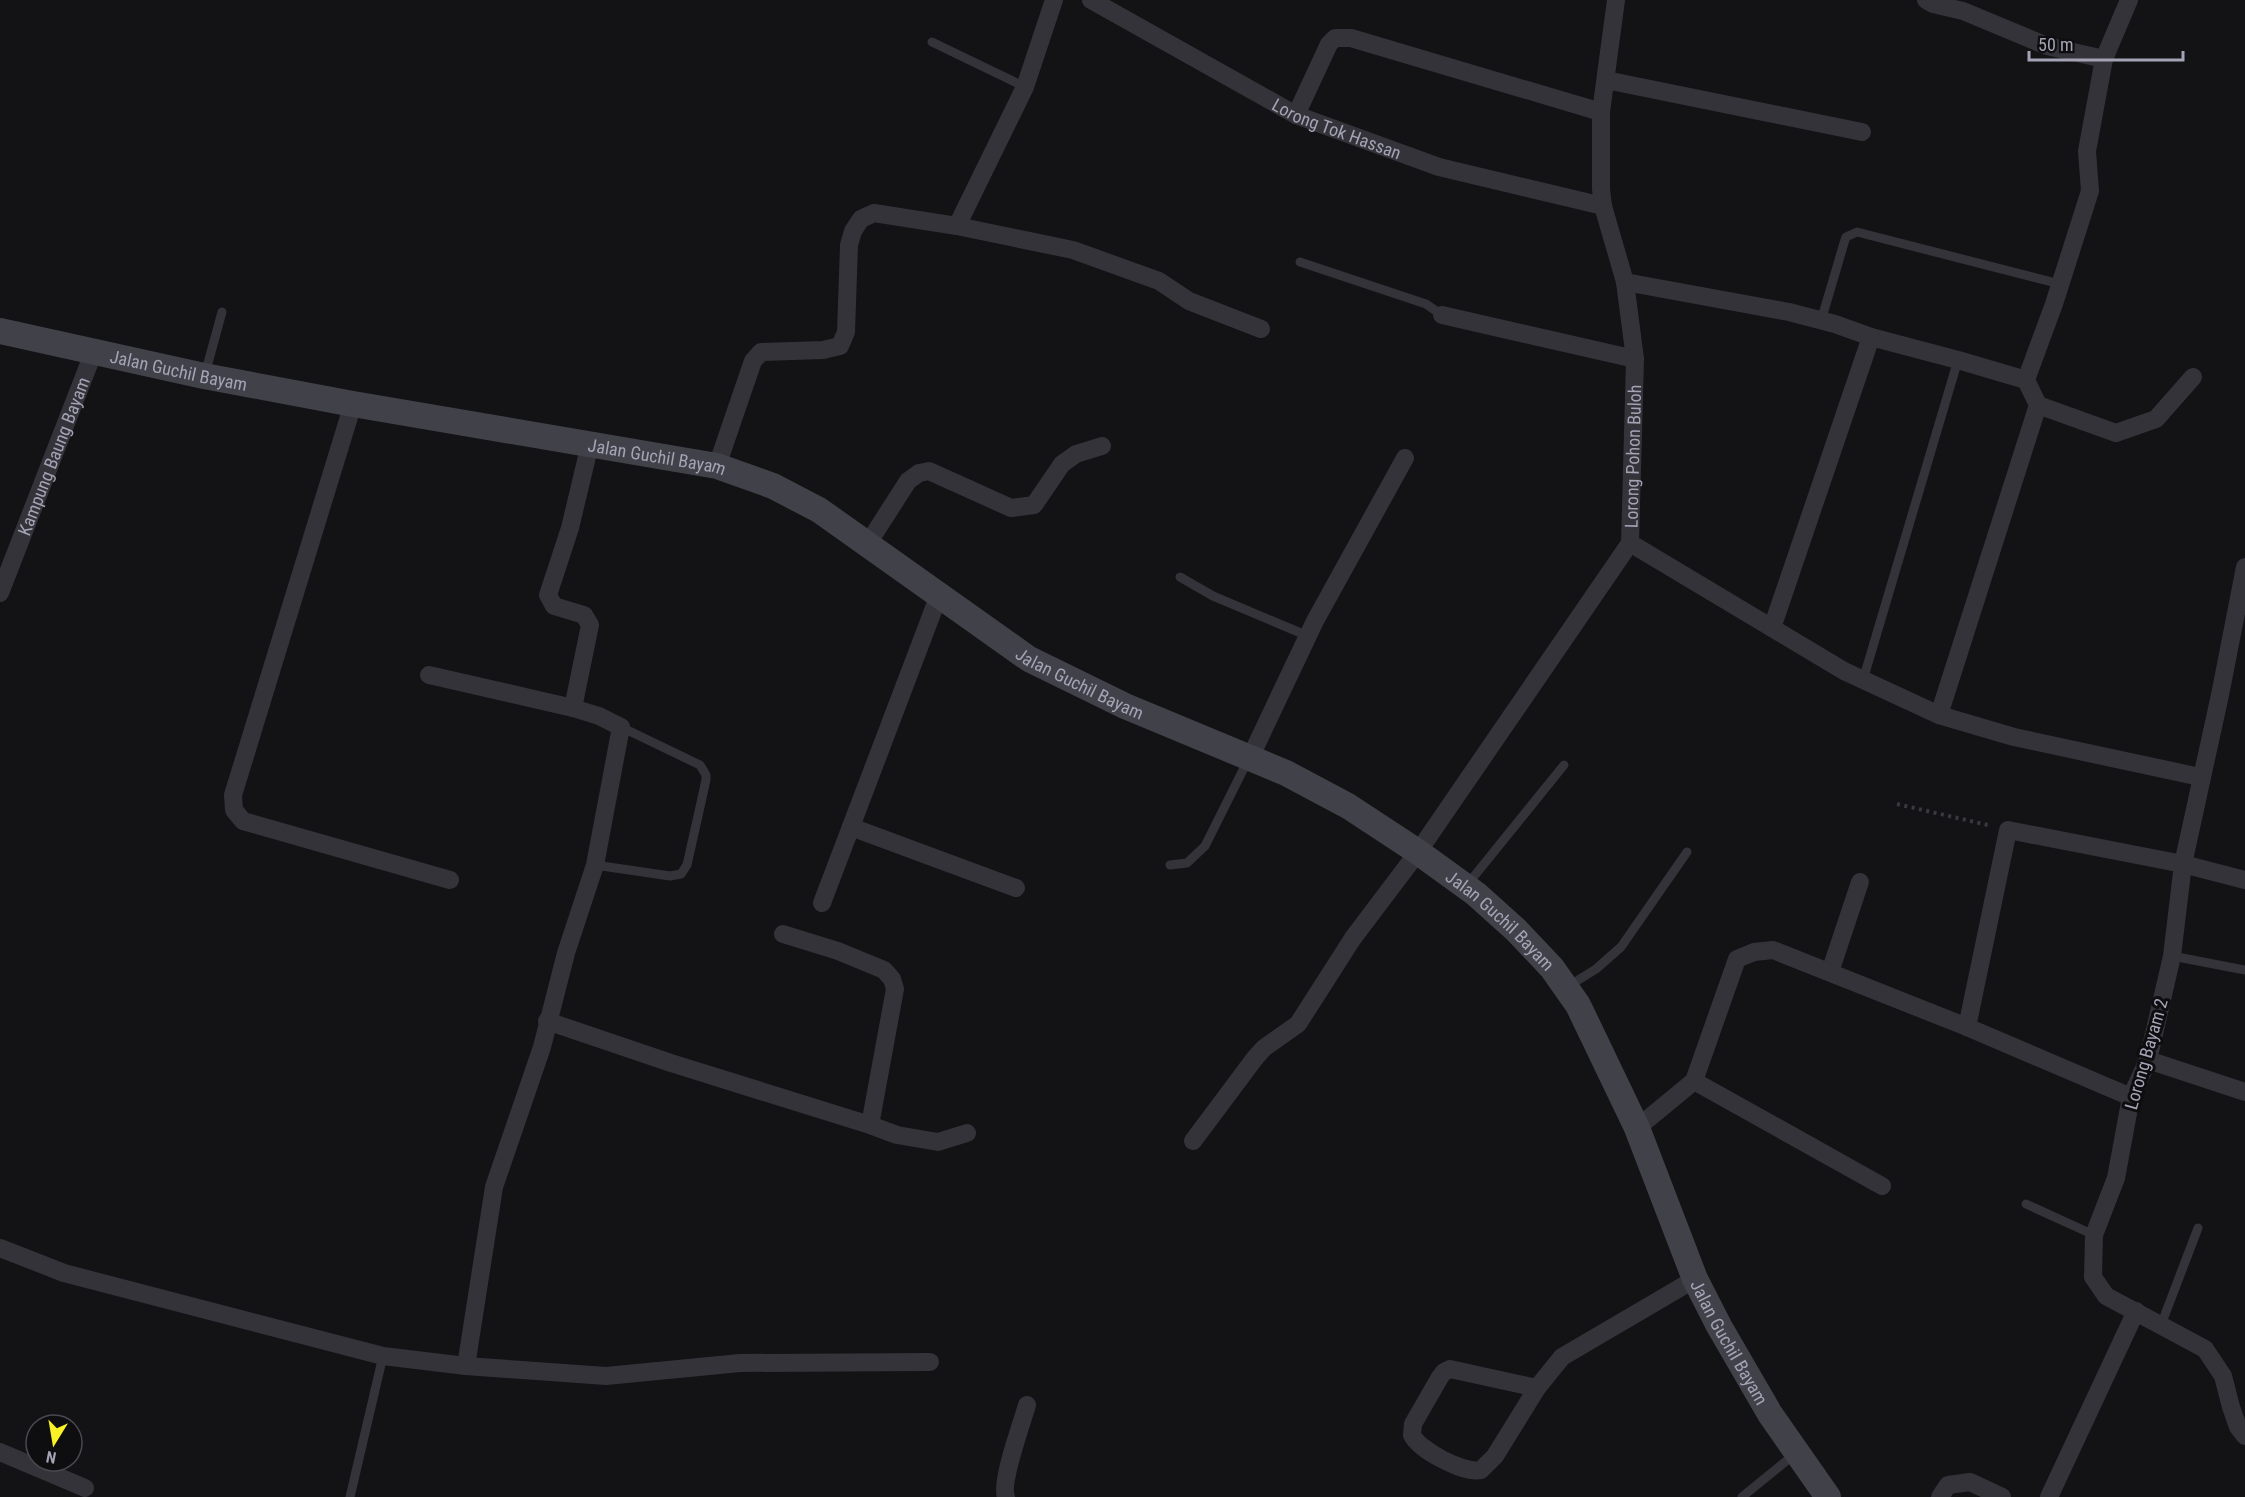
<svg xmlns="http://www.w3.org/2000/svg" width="2245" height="1497" viewBox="0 0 2245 1497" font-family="'Roboto Condensed',sans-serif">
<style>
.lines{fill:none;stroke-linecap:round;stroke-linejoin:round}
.path{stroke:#393940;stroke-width:4;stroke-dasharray:3 4.5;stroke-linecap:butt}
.lane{stroke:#343339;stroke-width:9}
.street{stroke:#343339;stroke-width:18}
.secondary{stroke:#414149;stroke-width:26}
.labels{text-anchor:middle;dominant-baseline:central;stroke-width:6;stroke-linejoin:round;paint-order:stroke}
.street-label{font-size:18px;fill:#a3a3b5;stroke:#0e0d0f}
</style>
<rect width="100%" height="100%" fill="#131214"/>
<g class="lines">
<polyline class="path" points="1897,804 1992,826"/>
<g class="lane">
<polyline points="932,42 1025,87"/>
<polyline points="1300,262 1426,304 1442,315"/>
<polyline points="1821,321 1844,243 1846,237 1857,232 2060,284"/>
<polyline points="205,374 222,312"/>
<polyline points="1180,577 1213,596 1308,636"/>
<polyline points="1863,680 1958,360"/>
<polyline points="595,865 670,876 681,874 687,865 706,780 706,775 700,765 621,727"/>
<polyline points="1170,865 1187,863 1205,846 1248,760"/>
<polyline points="1467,885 1564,765"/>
<polyline points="2172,956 2245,970"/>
<polyline points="1567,987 1596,969 1621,947 1687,852"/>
<polyline points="2026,1204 2094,1235"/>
<polyline points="2161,1325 2198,1228"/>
<polyline points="350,1497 383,1356"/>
<polyline points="1742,1497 1796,1453"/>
</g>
<g class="street">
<path id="s1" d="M1091,0L1296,115L1439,167L1603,206"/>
<polyline points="1926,0 1933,4 1963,11 2047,46 2104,59"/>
<polyline points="1606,80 1862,132"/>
<polyline points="1296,115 1329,44 1335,38 1351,38 1601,112"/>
<polyline points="957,226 1025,87 1054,0"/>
<polyline points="1625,282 1789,312 1835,324 1871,337 1958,360 2026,380"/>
<polyline points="1442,315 1635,359"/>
<polyline points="353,404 233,795 234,810 243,821 450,880"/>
<polyline points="2038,405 2116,433 2156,419 2193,377"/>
<polyline points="717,466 753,361 761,352 823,350 840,346 846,332 849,245 853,231 861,219 874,213 957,226 1073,250 1159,281 1189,301 1261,329"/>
<polyline points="1630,543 1844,671 1939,715 2038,405 2026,380 2054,304 2090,191 2087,151 2104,59 2129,0"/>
<polyline points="867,545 908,481 919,473 929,471 1011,508 1034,505 1062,464 1076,454 1102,446"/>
<polyline points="2245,567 2220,695 2183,864 2172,956 2148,1060 2131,1097 2116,1178 2094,1235 2093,1277 2106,1296 2205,1349 2223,1376 2231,1407 2238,1427 2245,1436"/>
<path id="s2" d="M0,593L94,351"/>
<polyline points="1772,628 1871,337"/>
<polyline points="429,675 573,708 599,716 621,727 595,865 566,953 542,1047 494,1187 466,1366"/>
<polyline points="573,708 590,625 584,615 554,606 548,595 570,528 590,444"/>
<polyline points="1939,715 2014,737 2200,777"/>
<polyline points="1250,758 1315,621 1405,458"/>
<polyline points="851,827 1016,888"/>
<polyline points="822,903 939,595"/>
<polyline points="783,934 838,951 884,970 892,979 895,989 870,1125"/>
<polyline points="1830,972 1860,882"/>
<polyline points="547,1021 671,1063 870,1125 897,1135 938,1142 967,1133"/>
<polyline points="1967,1027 2008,830 2183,864 2245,880"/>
<polyline points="2148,1060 2245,1092"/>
<polyline points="1694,1081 1882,1186"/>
<polyline points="1637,1128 1694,1081 1737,959 1754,952 1773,950 1967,1027 2131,1097"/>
<path id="s3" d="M1193,1141L1255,1058L1264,1048L1298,1024L1353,938L1418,852L1630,543L1635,359L1625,282L1603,206L1601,189V112L1616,0"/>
<polyline points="0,1248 64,1273 383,1356 466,1366 606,1376 740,1363 930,1362"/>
<path d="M1537,1388L1450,1369L1444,1372L1440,1377L1413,1424L1412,1435C1419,1450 1464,1474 1481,1470L1495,1456L1537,1388L1562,1357L1695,1279"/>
<polyline points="0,1452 85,1488"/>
<path d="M1006,1497C1000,1482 1022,1423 1027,1405"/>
<polyline points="1940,1497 1948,1485 1970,1482 2002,1497"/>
<polyline points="2049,1497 2136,1311"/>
</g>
<path class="secondary" id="s4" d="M0,331L204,376L353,404L717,466L773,486L819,510L1029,659L1125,706L1286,773L1348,806L1418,852L1476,894L1516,930L1552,968L1578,1005L1637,1128L1695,1279L1719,1326L1770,1414L1828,1497"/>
</g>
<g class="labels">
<g class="street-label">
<text stroke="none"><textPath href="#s1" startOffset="278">Lorong Tok Hassan</textPath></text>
<text stroke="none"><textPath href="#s4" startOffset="183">Jalan Guchil Bayam</textPath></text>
<text stroke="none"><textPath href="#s2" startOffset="147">Kampung Baung Bayam</textPath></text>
<text stroke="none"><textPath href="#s3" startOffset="830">Lorong Pohon Buloh</textPath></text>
<text stroke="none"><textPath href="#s4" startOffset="669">Jalan Guchil Bayam</textPath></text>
<text stroke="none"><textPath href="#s4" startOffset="1155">Jalan Guchil Bayam</textPath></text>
<text stroke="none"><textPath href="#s4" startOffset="1641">Jalan Guchil Bayam</textPath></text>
<text transform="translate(2146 1054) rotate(-74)">Lorong Bayam 2</text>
<text stroke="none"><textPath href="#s4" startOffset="2127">Jalan Guchil Bayam</textPath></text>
</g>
</g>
<g transform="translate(54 1443) rotate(191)"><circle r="28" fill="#0e0d0f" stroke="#4a4951" stroke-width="1.5"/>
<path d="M0-4.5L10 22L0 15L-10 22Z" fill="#f8f226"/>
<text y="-9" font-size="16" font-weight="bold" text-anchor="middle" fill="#a3a3b5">N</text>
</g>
<path d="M2029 51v9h154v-9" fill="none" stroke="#a3a3b5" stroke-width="3"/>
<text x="2038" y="51" font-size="18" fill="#a3a3b5" stroke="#0e0d0f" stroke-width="4.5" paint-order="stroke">50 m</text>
</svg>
